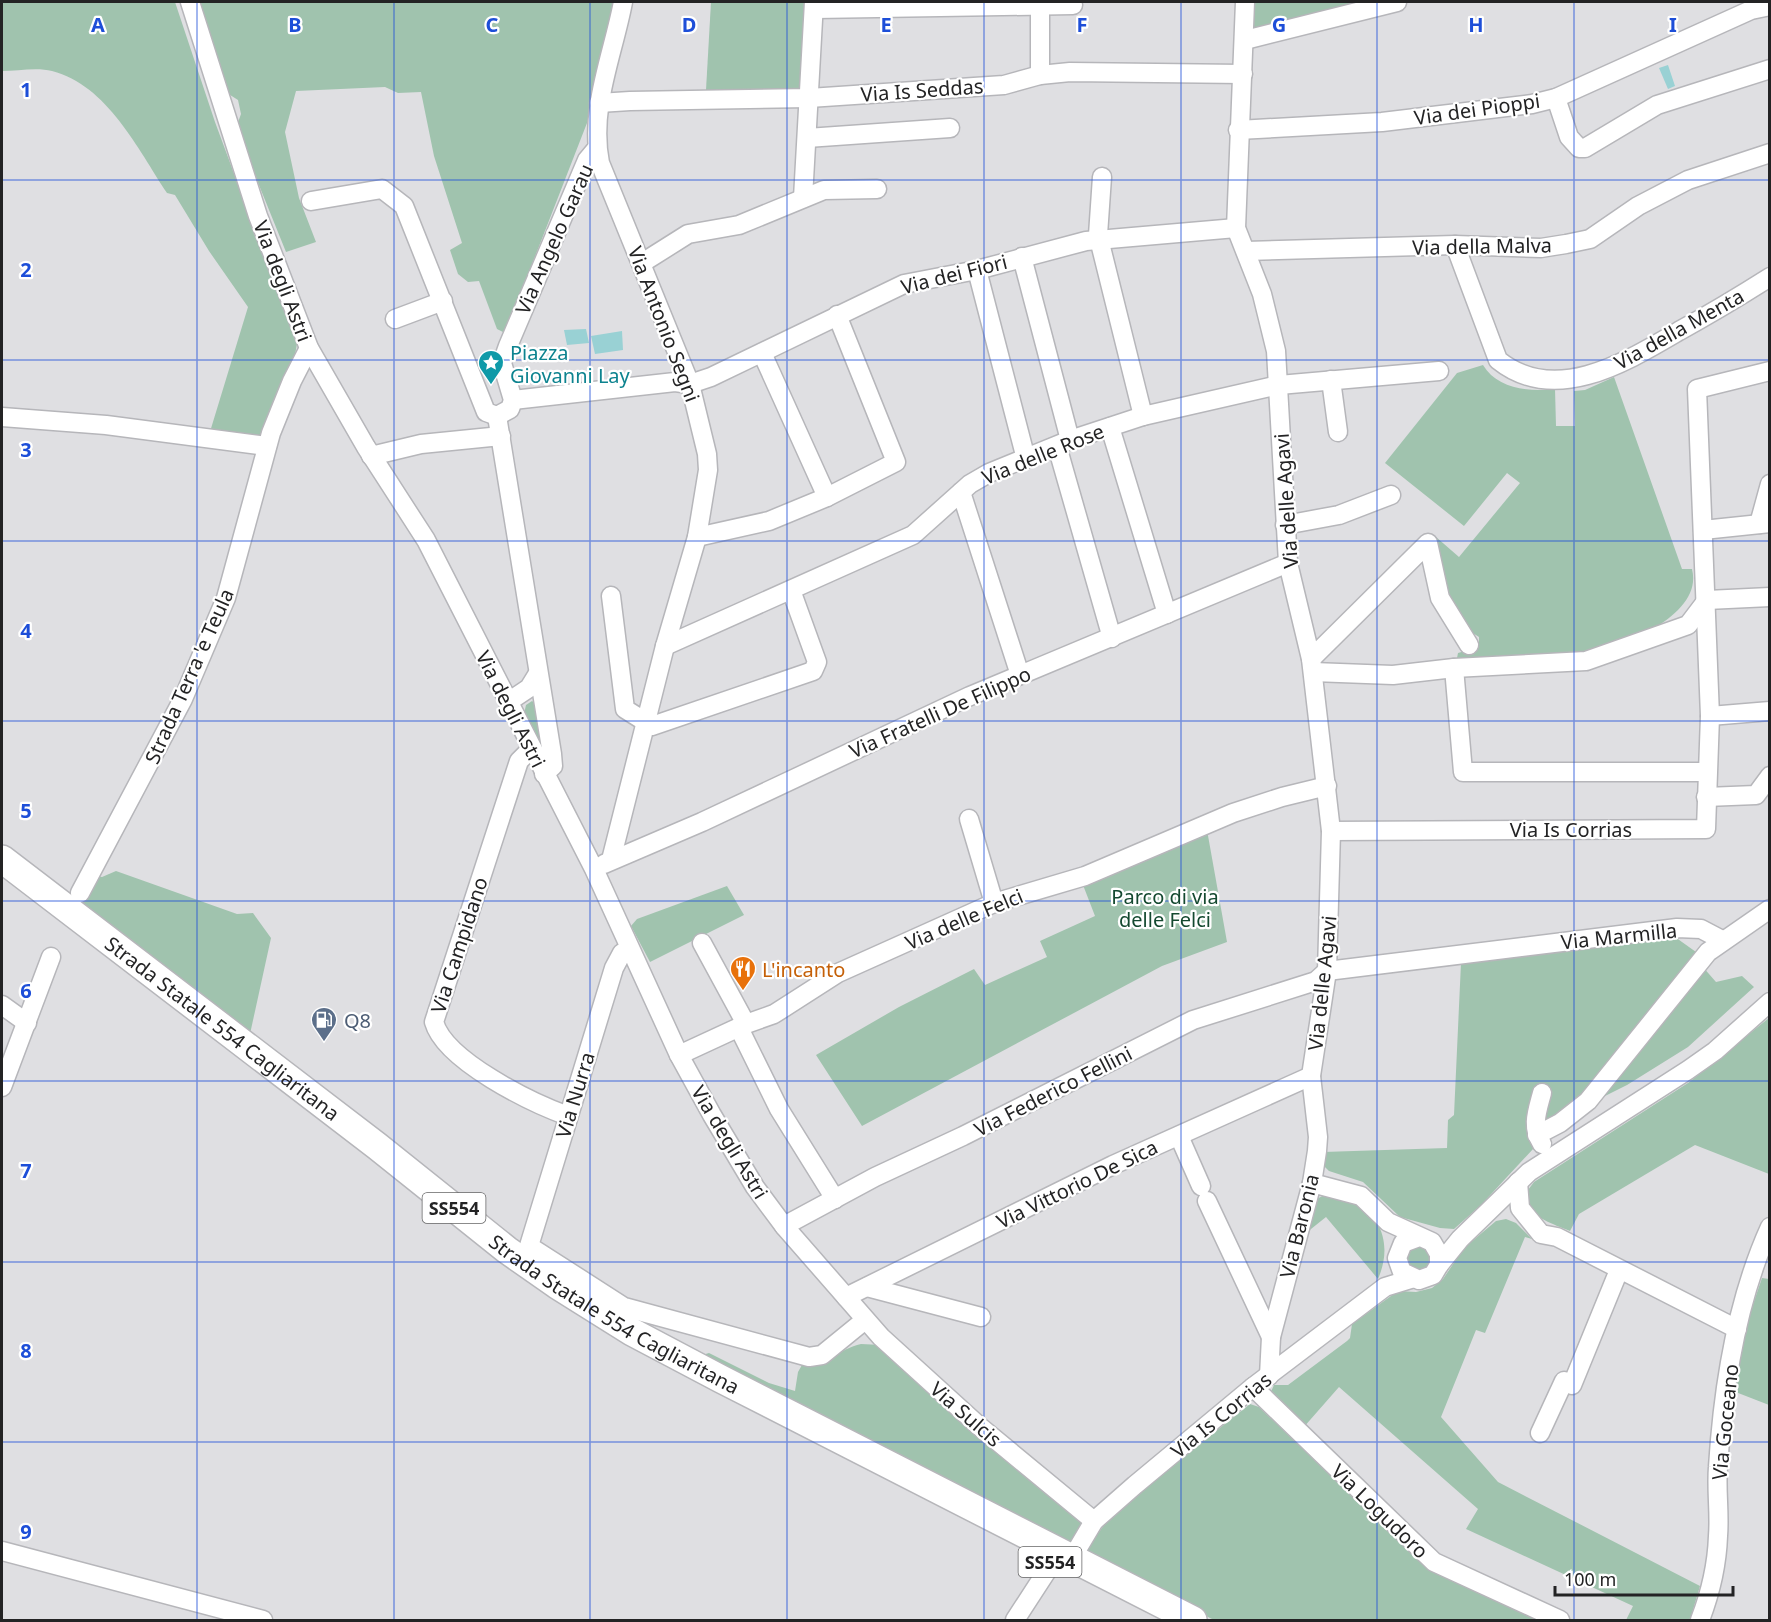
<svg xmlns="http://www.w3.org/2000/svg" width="1771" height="1622" viewBox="0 0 1771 1622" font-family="'Noto Sans',sans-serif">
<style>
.green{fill:#a0c3ae}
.water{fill:#99d1d4}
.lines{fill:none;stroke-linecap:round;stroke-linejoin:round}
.minor-casing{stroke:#b6b6ba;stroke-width:21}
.highway-casing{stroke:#b6b6ba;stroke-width:30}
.minor{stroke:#fff;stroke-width:18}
.highway{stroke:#fff;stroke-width:27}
.grid{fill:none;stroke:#1d4ed8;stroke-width:1.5;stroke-opacity:0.55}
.labels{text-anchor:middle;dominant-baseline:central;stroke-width:4.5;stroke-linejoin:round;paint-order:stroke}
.shield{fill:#fff;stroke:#656566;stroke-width:1.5}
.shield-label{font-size:18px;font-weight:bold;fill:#232324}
.street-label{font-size:20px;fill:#232324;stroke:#fff}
.culture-label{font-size:20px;fill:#0d838f;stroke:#fff;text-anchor:start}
.park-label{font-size:20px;fill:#144930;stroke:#fff}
.food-label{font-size:20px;fill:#c56008;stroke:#fff;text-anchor:start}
.service-label{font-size:20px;fill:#4e5e75;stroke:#fff;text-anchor:start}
.grid-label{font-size:20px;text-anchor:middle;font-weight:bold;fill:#1d4ed8;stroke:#fff;stroke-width:4.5;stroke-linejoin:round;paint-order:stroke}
</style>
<rect width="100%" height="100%" fill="#dfdfe2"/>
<g class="green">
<path d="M2,2H175L215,122L297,344L294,360L266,437L209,435L248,307L209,251L175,195L167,193C138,149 107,85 52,71C37,67 17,71 2,71Z"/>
<polygon points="196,2 615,2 587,123 508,326 503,332 497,329 479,281 468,282 458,274 450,250 462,243 434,156 421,92 398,93 385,87 296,91 285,132 299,198 316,242 286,252 236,128 241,114 238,100 227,93"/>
<polygon points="711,2 808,2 802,90 706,90"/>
<polygon points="1252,2 1370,2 1252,30"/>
<path d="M1483,365C1497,389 1530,392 1555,389L1556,426H1575L1574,391L1585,390L1614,377L1682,569H1692C1704,616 1621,647 1585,655C1572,658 1557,657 1543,658C1514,659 1485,661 1456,663L1458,653L1479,647V637L1462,626L1427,550L1436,537L1459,557L1520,483L1507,473L1464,526L1385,463L1457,373Z"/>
<polygon points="532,701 537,705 543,750 524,714 526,705"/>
<polygon points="1207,830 1227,942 1162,966 862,1126 816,1055 899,1007 974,969 985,985 1047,957 1040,941 1095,916 1083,885"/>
<polygon points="116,871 237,914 253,913 271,938 250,1034 72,896 85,874 102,877"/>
<polygon points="727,886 744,915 650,962 631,926 637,919"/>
<polygon points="1675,937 1696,952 1702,966 1716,982 1742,976 1754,987 1688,1047 1627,1085 1605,1096 1584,1094 1481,1205 1454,1229 1440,1228 1400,1217 1363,1182 1329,1171 1323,1165 1323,1152 1447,1148 1448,1120 1454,1115 1461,963"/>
<path d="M1769,1018V1174L1695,1145L1579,1214L1570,1231C1551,1223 1537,1220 1525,1202L1528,1190L1534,1182L1688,1083Z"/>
<path d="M1326,1194C1335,1196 1347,1197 1354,1201C1385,1219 1391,1249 1378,1279L1326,1217L1306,1233L1315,1200Z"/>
<polygon points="1506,1219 1516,1223 1532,1239 1525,1237 1485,1333 1476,1330 1441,1417 1498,1482 1700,1586 1690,1620 1626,1620 1633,1606 1466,1529 1478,1509 1339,1387 1303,1428 1270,1394 1274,1385 1288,1385 1347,1341 1350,1338 1352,1324 1398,1291 1416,1292 1432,1288 1443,1279 1464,1248 1496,1221"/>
<polygon points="1412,1245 1426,1246 1433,1261 1421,1274 1404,1262"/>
<polygon points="1762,1278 1769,1279 1769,1405 1733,1391 1748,1319"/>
<path d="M861,1344L881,1345L1080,1517C1083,1531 1078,1536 1068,1545L699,1356L709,1353L769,1383L795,1391L798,1372L802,1365C826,1366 839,1349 861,1344Z"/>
<polygon points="1250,1404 1259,1407 1430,1570 1542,1620 1214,1620 1094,1560 1087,1548 1113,1513"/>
</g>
<g class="water">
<polygon points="1668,65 1675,86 1668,89 1659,68"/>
<polygon points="586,329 589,343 567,345 564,330"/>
<polygon points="622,331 623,350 595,354 591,336"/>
</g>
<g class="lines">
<defs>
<g id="minor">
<polyline points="190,2 258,216 309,348 366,447 426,540 594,869 679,1055 712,1115 755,1187 784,1226 881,1337 979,1426 1094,1521"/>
<polyline points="1245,2 1236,228 1262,294 1276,351 1288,563 1311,659 1331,831 1327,971 1311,1076 1318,1137 1317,1151 1312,1183 1271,1337 1269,1376"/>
<polyline points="815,9 1073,5"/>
<polyline points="1245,40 1397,2"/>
<polyline points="1040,75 1040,5"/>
<polyline points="1556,98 1569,137 1579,148 1585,148 1657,105 1770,69"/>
<polyline points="599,103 630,101 809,98 1004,85 1040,75 1070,72 1243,74"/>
<polyline points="1238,130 1382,122 1532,104 1556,98 1751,10 1770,6"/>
<polyline points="807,138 950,128"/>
<polyline points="1102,177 1098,235 1143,416"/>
<polyline points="803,198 814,2"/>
<polyline points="311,201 382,189 404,206 486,412 497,416 510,409 513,400 502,363 508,346 587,160 597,148"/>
<path d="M1455,245L1498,360C1555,406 1626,362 1679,331C1710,314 1740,296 1770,277"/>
<polyline points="1246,251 1455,245 1541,248 1566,244 1590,239 1638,206 1688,180 1770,153"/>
<polyline points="1022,257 1070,440"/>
<polyline points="642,263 688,234 739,225 824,190 877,189"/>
<polyline points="977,270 1026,459"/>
<polyline points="395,319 443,301"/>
<polyline points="762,353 827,497"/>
<polyline points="1331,380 1338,432"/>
<polyline points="513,400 675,382 690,384 711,377 904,284 977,270 1086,241 1236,228"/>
<polyline points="497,416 552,754 553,766 544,774"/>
<polyline points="2,417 106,425 267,446"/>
<polyline points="1110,427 1167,614"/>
<polyline points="1057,446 1112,638"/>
<polyline points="371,456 421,444 501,436"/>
<polyline points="961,492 1020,675"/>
<polyline points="1759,524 1770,484"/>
<polyline points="1285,525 1339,515 1391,495"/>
<polyline points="1703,530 1770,523"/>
<polyline points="697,537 769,521 827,497 896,462 837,315"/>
<polyline points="611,596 625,709 652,726 813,671 817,662 791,590"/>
<polyline points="1707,600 1770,597"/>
<polyline points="665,646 913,535 970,484 989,473 1070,440 1143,416 1279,385 1439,371"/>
<polyline points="1311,659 1428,543 1440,598 1469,645"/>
<polyline points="1454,668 1463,772 1707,772"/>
<polyline points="1313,672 1393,675 1454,668 1586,661 1688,625 1707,600"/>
<polyline points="508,702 529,688 537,675"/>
<polyline points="1710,716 1770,711"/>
<path d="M532,748L519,761L434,1022C445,1061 532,1103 568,1116"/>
<polyline points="1706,797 1756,795 1770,776"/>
<polyline points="969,819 994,903"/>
<polyline points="1331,831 1706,829 1710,716 1697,389 1770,371"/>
<path d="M611,860L665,646L697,537L708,470L707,454L690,384L600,163C589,108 613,55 623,2"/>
<polyline points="604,864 702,822 970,696 1288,563"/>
<polyline points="80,893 183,699 226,598 271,433 292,381 309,348"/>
<polyline points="702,943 746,1024"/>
<polyline points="629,949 622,953 614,968 529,1246 624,1307 809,1357 822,1355 865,1320"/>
<polyline points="2,1005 27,1023"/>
<polyline points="739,1028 779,1109 835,1199"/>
<polyline points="679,1055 746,1024 774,1014 838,973 994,903 1085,876 1233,813 1282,797 1327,786"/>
<polyline points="2,1087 51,957"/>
<path d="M1542,1093C1537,1112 1531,1126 1542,1144"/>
<polyline points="1537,1135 1560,1123 1588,1101 1708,952 1770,909"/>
<polyline points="1179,1136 1201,1186"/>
<polyline points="1518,1182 1520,1208 1541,1234 1557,1237 1737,1329"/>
<polyline points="1312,1183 1361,1196 1388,1222 1432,1242 1439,1254 1439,1265 1433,1275 1419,1280 1402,1272 1397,1258 1403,1243 1419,1237"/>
<polyline points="1207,1201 1271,1337"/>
<polyline points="784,1226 875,1177 963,1136 1193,1020 1316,981 1327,971 1677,928 1701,929 1722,940"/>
<polyline points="1439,1265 1460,1239 1529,1172 1688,1070 1715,1051 1770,1002"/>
<polyline points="867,1287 981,1317"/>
<polyline points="846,1297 1113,1165 1311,1076"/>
<polyline points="1253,1387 1434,1562 1560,1620"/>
<polyline points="1540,1433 1564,1381 1572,1385 1619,1270"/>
<polyline points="2,1551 263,1620"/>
<polyline points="1072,1558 1094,1521 1135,1485 1253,1387 1385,1287 1411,1279"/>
<polyline points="1015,1620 1052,1563"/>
<path d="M1700,1620C1710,1594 1717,1565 1718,1536C1720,1513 1716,1490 1718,1467C1723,1386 1736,1302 1770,1227"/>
</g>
<g id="highway">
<path id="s1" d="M2,859L377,1146L507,1250L557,1285L632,1332L721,1379L1193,1620"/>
</g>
</defs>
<use href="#minor" class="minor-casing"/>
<use href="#highway" class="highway-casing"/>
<use href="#minor" class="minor"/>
<use href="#highway" class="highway"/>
</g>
<path class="grid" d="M197,2V1620M394,2V1620M590,2V1620M787,2V1620M984,2V1620M1181,2V1620M1377,2V1620M1574,2V1620M2,180H1770M2,360H1770M2,541H1770M2,721H1770M2,901H1770M2,1081H1770M2,1262H1770M2,1442H1770"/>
<defs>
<symbol id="sight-pin" viewBox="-11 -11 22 30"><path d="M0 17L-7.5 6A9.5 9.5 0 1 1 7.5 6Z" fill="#0f9aa8" stroke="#fff"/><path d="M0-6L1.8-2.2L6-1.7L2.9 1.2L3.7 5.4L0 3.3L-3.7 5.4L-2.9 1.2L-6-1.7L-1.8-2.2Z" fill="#fff"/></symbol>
<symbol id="restaurant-pin" viewBox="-11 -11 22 30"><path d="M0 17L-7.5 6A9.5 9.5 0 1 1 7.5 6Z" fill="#e8710a" stroke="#fff"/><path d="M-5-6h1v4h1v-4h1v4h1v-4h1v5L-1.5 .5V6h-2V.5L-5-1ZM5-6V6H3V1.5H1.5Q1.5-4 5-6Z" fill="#fff"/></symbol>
<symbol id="fuel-pin" viewBox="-11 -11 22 30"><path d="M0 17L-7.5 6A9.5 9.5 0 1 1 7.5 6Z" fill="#5c6f8a" stroke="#fff"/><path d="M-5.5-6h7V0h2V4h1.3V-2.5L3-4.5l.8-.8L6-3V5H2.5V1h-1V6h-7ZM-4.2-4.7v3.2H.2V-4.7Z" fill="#fff"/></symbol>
</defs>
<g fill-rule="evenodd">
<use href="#sight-pin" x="476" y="348" width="30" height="40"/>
<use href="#restaurant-pin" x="728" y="954" width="30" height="40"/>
<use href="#fuel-pin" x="309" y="1005" width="30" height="40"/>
</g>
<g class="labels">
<g class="shield">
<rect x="422.5" y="1193" width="63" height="30" rx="4.5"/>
<rect x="1018.5" y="1547" width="63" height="30" rx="4.5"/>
</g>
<g class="shield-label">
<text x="454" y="1208">SS554</text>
<text x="1050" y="1562">SS554</text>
</g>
<g class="street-label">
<text transform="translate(922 90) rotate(-4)">Via Is Seddas</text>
<text transform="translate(1477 109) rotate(-8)">Via dei Pioppi</text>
<text transform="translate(554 239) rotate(-66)">Via Angelo Garau</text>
<text transform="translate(1482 246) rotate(-1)">Via della Malva</text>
<text transform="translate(954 274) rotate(-14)">Via dei Fiori</text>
<text transform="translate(283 281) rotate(69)">Via degli Astri</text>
<text transform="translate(664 324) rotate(69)">Via Antonio Segni</text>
<text transform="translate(1679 329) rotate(-29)">Via della Menta</text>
<text transform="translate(1043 454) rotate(-22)">Via delle Rose</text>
<text transform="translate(1286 501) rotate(-94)">Via delle Agavi</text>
<text transform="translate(189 676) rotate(-66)">Strada Terra 'e Teula</text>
<text transform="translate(511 709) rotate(63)">Via degli Astri</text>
<text transform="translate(940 712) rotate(-24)">Via Fratelli De Filippo</text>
<text x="1571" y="829">Via Is Corrias</text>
<text transform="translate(964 919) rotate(-23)">Via delle Felci</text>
<text transform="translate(1619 936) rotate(-6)">Via Marmilla</text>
<text transform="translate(459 945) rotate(-72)">Via Campidano</text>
<text transform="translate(1322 983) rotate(-84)">Via delle Agavi</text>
<text stroke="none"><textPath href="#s1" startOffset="278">Strada Statale 554 Cagliaritana</textPath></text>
<text transform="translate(1053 1091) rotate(-27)">Via Federico Fellini</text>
<text transform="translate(575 1095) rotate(-73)">Via Nurra</text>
<text transform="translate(730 1142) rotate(59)">Via degli Astri</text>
<text transform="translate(1077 1184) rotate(-26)">Via Vittorio De Sica</text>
<text transform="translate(1299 1226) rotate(-76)">Via Baronia</text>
<text stroke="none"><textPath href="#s1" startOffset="764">Strada Statale 554 Cagliaritana</textPath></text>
<text transform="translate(966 1414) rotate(41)">Via Sulcis</text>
<text transform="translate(1221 1415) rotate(-39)">Via Is Corrias</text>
<text transform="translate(1725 1422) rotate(-84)">Via Goceano</text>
<text transform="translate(1380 1511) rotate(44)">Via Logudoro</text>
</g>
<g class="culture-label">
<text x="510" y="352">Piazza<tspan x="510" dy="23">Giovanni Lay</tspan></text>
</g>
<g class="park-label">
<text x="1165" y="896">Parco di via<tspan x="1165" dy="23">delle Felci</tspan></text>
</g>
<g class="food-label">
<text x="762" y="969">L'incanto</text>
</g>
<g class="service-label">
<text x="344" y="1020">Q8</text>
</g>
</g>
<g class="grid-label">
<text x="98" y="32">A</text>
<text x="295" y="32">B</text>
<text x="492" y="32">C</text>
<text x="689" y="32">D</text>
<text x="886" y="32">E</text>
<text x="1082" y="32">F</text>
<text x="1279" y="32">G</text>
<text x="1476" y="32">H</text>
<text x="1673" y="32">I</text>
<text x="26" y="97">1</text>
<text x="26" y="277">2</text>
<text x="26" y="457">3</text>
<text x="26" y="638">4</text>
<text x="26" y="818">5</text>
<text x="26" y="998">6</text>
<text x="26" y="1178">7</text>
<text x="26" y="1358">8</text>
<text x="26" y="1539">9</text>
</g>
<rect width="1771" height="1622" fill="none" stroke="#232324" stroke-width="6"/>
<path d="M1555 1586v9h178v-9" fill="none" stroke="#232324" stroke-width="3"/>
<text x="1564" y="1586" font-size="18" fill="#232324" stroke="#ffffff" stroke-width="4.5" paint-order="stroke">100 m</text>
</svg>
